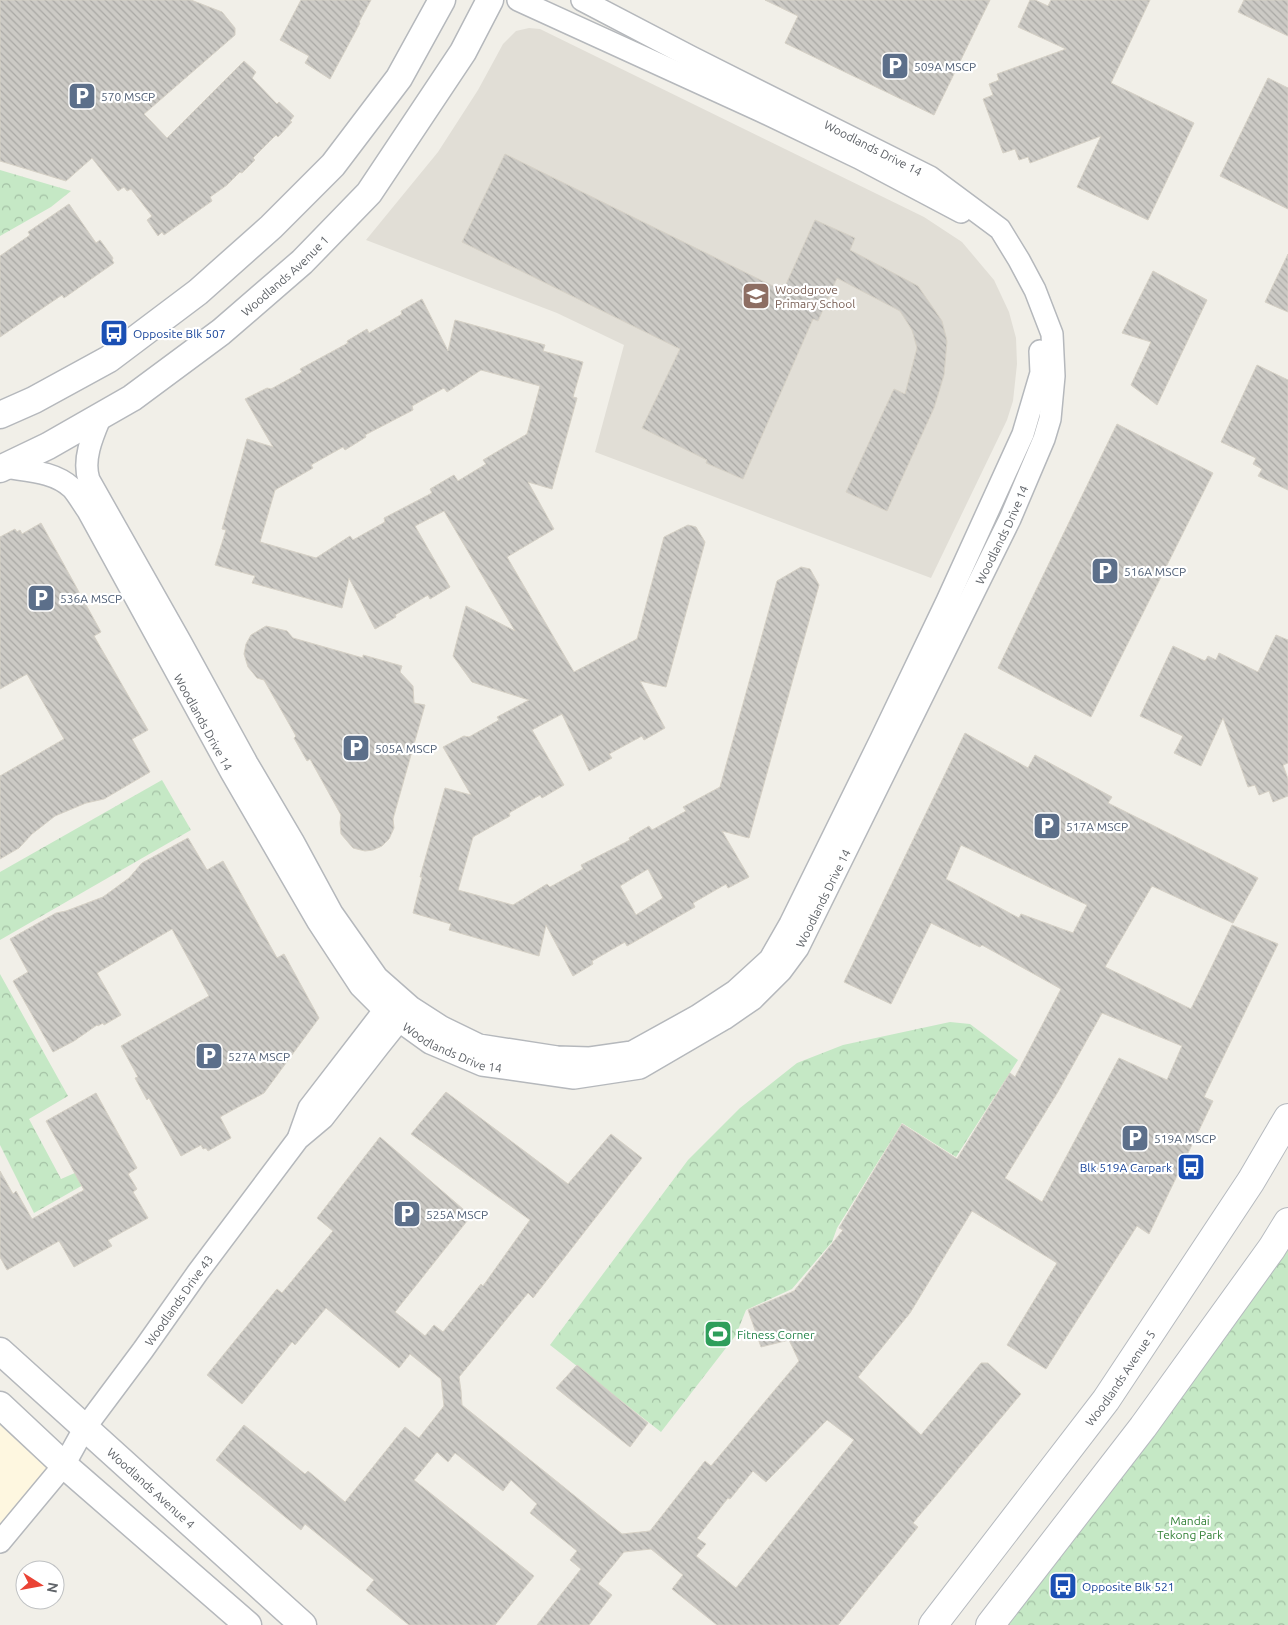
<svg xmlns="http://www.w3.org/2000/svg" width="1288" height="1625" viewBox="0 0 1288 1625" font-family="Ubuntu,sans-serif">
<style>
.commercial{fill:#fef7e0}
.education{fill:#e1ded6}
.park{fill:url(#park-crowns)}
.building{fill:url(#building-back-hatch);stroke:#d6d1c6;fill-rule:evenodd}
.lines{fill:none;stroke-linecap:round;stroke-linejoin:round}
.minor-casing{stroke:#b5b8bc;stroke-width:24}
.tertiary-casing{stroke:#b5b8bc;stroke-width:29}
.secondary-casing{stroke:#b6babf;stroke-width:30}
.minor{stroke:#fff;stroke-width:21}
.tertiary{stroke:#fff;stroke-width:26}
.secondary{stroke:#fff;stroke-width:28}
.labels{text-anchor:middle;dominant-baseline:central;stroke-width:4.5;stroke-linejoin:round;paint-order:stroke}
.service-label{font-size:12px;fill:#4e5e75;stroke:#fff;text-anchor:start}
.street-label{font-size:12px;fill:#5f6368;stroke:#fff}
.education-label{font-size:12px;fill:#785e54;stroke:#fff;text-anchor:start}
.transit-label{font-size:12px;fill:#164399;stroke:#fff;text-anchor:start}
.leisure-label{font-size:12px;fill:#27864d;stroke:#fff;text-anchor:start}
.park-label{font-size:12px;fill:#348238;stroke:#fff}
</style>
<defs>
<pattern id="park-crowns" width="20" height="18" patternUnits="userSpaceOnUse" patternTransform="scale(1.25)"><rect width="20" height="18" fill="#c5e8c5"/><path d="M2 6a3 3 0 1 1 6 0M12 15a3 3 0 1 1 6 0" fill="none" stroke="#a3c0a4"/></pattern>
<pattern id="building-back-hatch" width="6" height="6" patternUnits="userSpaceOnUse" patternTransform="scale(1.25)"><rect width="6" height="6" fill="#cccac5"/><path d="M-1 5l2 2M0 0l6 6M5-1l2 2" fill="none" stroke="#a9a8a4"/></pattern>
</defs>
<rect width="100%" height="100%" fill="#f1efe8"/>
<polygon class="commercial" points="0,1405 63,1465 0,1543"/>
<polygon class="education" points="529,28 540,29 924,217 962,242 994,280 1009,312 1016,338 1017,364 1013,401 1007,420 931,578 595,452 624,345 557,313 366,240 438,152 478,90 503,44 516,31"/>
<g class="park">
<polygon points="0,170 71,191 51,207 0,236"/>
<polygon points="162,780 191,830 0,940 0,872"/>
<polygon points="0,974 68,1096 29,1119 61,1179 84,1169 90,1181 34,1213 0,1145"/>
<polygon points="950,1022 970,1024 1018,1060 956,1157 902,1123 837,1228 832,1242 792,1289 746,1310 736,1335 661,1432 550,1345 688,1160 740,1108 797,1063 843,1045"/>
<polygon points="1288,1225 1288,1625 991,1625"/>
</g>
<g class="building">
<polygon points="0,0 191,0 222,12 235,28 235,35 144,114 167,138 244,61 256,72 252,78 277,104 279,102 294,116 290,121 292,122 278,137 276,135 253,158 255,160 242,173 240,172 227,185 210,197 212,201 164,235 162,232 158,236 147,220 152,216 131,189 127,191 124,187 118,191 92,158 66,181 0,161"/>
<polygon points="301,0 371,0 359,22 360,23 330,79 305,63 309,56 280,40"/>
<polygon points="765,0 990,0 934,115 785,43 798,16"/>
<polygon points="1030,0 1035,0 1048,6 1051,0 1150,0 1111,83 1194,123 1148,220 1077,187 1101,136 1030,163 1028,157 1019,160 1015,149 1003,153 983,99 993,95 989,84 999,80 997,74 1066,49 1018,27"/>
<polygon points="1244,0 1288,0 1288,36 1238,12"/>
<polygon points="1268,78 1288,88 1288,209 1220,176"/>
<polygon points="505,154 783,291 815,220 855,238 850,250 918,286 942,321 947,341 944,375 934,408 887,511 846,492 894,389 905,394 917,348 912,330 900,311 837,278 818,321 813,319 743,479 706,463 707,460 642,428 680,349 462,242"/>
<polygon points="69,204 96,243 100,240 113,258 112,260 114,263 64,298 62,295 0,337 0,256 30,235 28,232"/>
<polygon points="1288,254 1288,312 1265,302"/>
<polygon points="1153,271 1207,300 1157,405 1131,385 1151,342 1122,333"/>
<path d="M422,299L448,351L455,320L545,345L543,351L583,362L573,397L577,398L552,489L528,482L554,529L507,557L574,672L637,639L664,537L688,525L696,527L705,542L666,687L640,681L665,728L644,740L642,736L609,754L612,758L589,771L562,714L532,730L564,785L542,798L540,795L509,813L510,816L473,837L458,890L513,905L547,884L550,887L583,869L581,865L630,840L629,838L649,826L652,830L686,811L683,807L720,787L777,581L801,567L810,569L819,585L749,838L722,831L749,877L728,888L726,884L693,903L695,907L627,946L625,942L592,961L593,964L573,976L546,925L539,956L449,930L451,924L413,913L422,877H420L445,788L471,795L443,747L464,736L469,737L499,720L497,717L529,700L472,682L453,656L466,606L515,631L444,511L415,526L450,587L430,599L428,595L395,615L396,617L375,629L349,578L342,608L252,583L255,576L215,565L226,530L222,529L247,439L273,447L245,399L267,388L271,389L302,372L300,369L348,343L347,341L367,329L369,333L402,314L401,311ZM481,370L540,386L527,434L483,460L486,464L458,481L454,475L430,489L432,493L384,518L385,522L353,540L350,536L316,558L260,542L275,490L313,468L311,465L343,447L345,450L366,437L365,435L413,410L412,406L444,388L447,392ZM648,869L663,898L636,915L620,886Z"/>
<polygon points="1257,365 1288,380 1288,490 1258,476 1262,469 1253,464 1256,458 1221,442"/>
<polygon points="1117,424 1213,473 1091,717 998,668"/>
<polygon points="41,523 101,632 94,636 148,730 132,739 150,772 104,799 86,803 55,816 32,834 19,848 0,859 0,776 64,739 27,674 0,689 0,537 15,529 17,532 20,530 22,534"/>
<polygon points="266,626 287,631 293,638 363,658 363,655 402,666 400,672 413,686 414,703 425,705 393,819 394,828 389,839 382,846 373,850 365,851 353,848 341,834 340,823 341,815 310,759 307,761 294,738 296,736 264,680 257,678 248,667 244,654 246,644 251,635"/>
<polygon points="1276,635 1288,640 1288,763 1283,765 1288,779 1288,796 1273,802 1269,791 1259,795 1255,785 1248,787 1223,718 1201,766 1174,753 1183,736 1140,716 1173,646 1205,661 1208,656 1216,660 1219,653 1258,672"/>
<path d="M965,733L1028,768L1035,755L1112,797L1108,803L1258,878L1233,923L1152,886L1105,967L1191,1009L1232,925L1278,944L1204,1097L1213,1101L1149,1234L1137,1226L1046,1369L1007,1345L1057,1263L972,1211L910,1313L858,1377L921,1435L981,1363H988L1021,1394L913,1523L918,1527L838,1625H717L672,1589L683,1575L651,1549L624,1552L598,1584L612,1595L589,1625H537L581,1569L570,1560L577,1551L530,1513L537,1504L511,1480L503,1491L455,1453L448,1462L437,1452L414,1480L534,1576L495,1625H409L366,1590L374,1580L305,1524L301,1530L216,1460L244,1425L305,1474L308,1471L345,1502L405,1427L419,1438L444,1406L441,1379L410,1354L399,1368L326,1308L295,1345L292,1342L242,1404L207,1375L277,1289L282,1293L333,1231L317,1218L380,1137L471,1216L395,1312L425,1336L434,1325L443,1332L481,1284L483,1286L530,1220L411,1134L446,1092L568,1184L611,1134L642,1158L533,1298L528,1293L459,1377L461,1391L462,1405L622,1534L650,1531L705,1461L711,1466L799,1361L789,1340L761,1347L748,1310L794,1291L843,1230L839,1228L902,1124L957,1159L1010,1073L1015,1077L1061,989L982,945L980,947L931,923L891,1004L844,982ZM961,845L1087,905L1073,933L1021,914L1019,918L946,879ZM1102,1013L1182,1046L1167,1080L1119,1058L1042,1202L1005,1178L1059,1090ZM827,1420L854,1440L736,1588L696,1556L706,1544L697,1538L728,1498L730,1499L753,1471L766,1482Z"/>
<polygon points="188,838 207,870 223,861 277,958 284,954 319,1018 264,1093 220,1117 231,1138 208,1151 206,1148 203,1149 201,1145 181,1156 149,1098 147,1100 135,1078 138,1077 121,1046 209,996 172,929 97,973 121,1015 104,1025 103,1023 98,1026 97,1025 74,1041 53,1052 13,981 28,972 10,939 56,913 66,911 103,897 129,878 142,863"/>
<polygon points="96,1093 137,1168 128,1174 137,1189 133,1192 148,1218 108,1240 112,1246 74,1267 59,1241 7,1270 0,1257 0,1171 13,1194 16,1191 32,1219 84,1190 46,1121"/>
<polygon points="577,1365 648,1423 630,1447 556,1388"/>
</g>
<g class="lines">
<defs>
<g id="minor">
<polyline points="518,0 761,111 859,158 961,212"/>
<path d="M101,416C93,435 82,459 89,480L180,641L247,763L293,841L332,913L377,977L411,1007L442,1027L479,1045L557,1057L590,1058L632,1052L697,1016L735,991L770,959L790,924L881,739L947,601L1023,434L1041,373L1040,351"/>
<path id="s1" d="M4,467C27,471 54,471 72,488C78,495 83,504 88,511L231,772L318,922L360,986L384,1010L430,1043L482,1065L574,1078L640,1068L724,1019L753,999L781,971L798,948L1010,519L1044,439L1050,419L1054,376L1052,334L1035,290L1019,260L1000,229L930,177L691,57L582,0"/>
<polyline points="299,1136 309,1108 393,999"/>
<path id="s2" d="M0,1542L64,1465L84,1429L143,1350L198,1272L298,1139L323,1118L379,1046L407,1011"/>
</g>
<g id="tertiary">
<polyline points="0,415 34,400 109,359 198,292 271,227 333,165 399,78 442,0"/>
<path id="s3" d="M0,469L48,446L132,398L221,332L302,262L369,193L463,52L490,0"/>
<path id="s4" d="M0,1351L303,1625"/>
<polyline points="0,1405 64,1465 248,1625"/>
</g>
<g id="secondary">
<path id="s5" d="M933,1625L1106,1400L1251,1181L1288,1118"/>
<polyline points="990,1625 1143,1427 1272,1248 1288,1222"/>
</g>
</defs>
<use href="#minor" class="minor-casing"/>
<use href="#tertiary" class="tertiary-casing"/>
<use href="#secondary" class="secondary-casing"/>
<use href="#minor" class="minor"/>
<use href="#tertiary" class="tertiary"/>
<use href="#secondary" class="secondary"/>
</g>
<defs>
<symbol id="parking-square" viewBox="-11 -11 22 22"><rect x="-9" y="-9" width="18" height="18" rx="4" fill="#5c6f8a" stroke="#fff"/><path d="M-3.5-5.5H1a3.5 3.5 0 0 1 0 7H-1V5.5H-3.5ZM-1-3.4V-.6H.8a1.4 1.4 0 0 0 0-2.8Z" fill="#fff"/></symbol>
<symbol id="school-square" viewBox="-11 -11 22 22"><rect x="-9" y="-9" width="18" height="18" rx="4" fill="#8d6e63" stroke="#fff"/><path d="M0-5L7-2L0 1L-7-2ZM-4 1L0 2.5L4 1V4Q0 6-4 4Z" fill="#fff"/></symbol>
<symbol id="bus-square" viewBox="-11 -11 22 22"><rect x="-9" y="-9" width="18" height="18" rx="4" fill="#1a4fb4" stroke="#fff"/><path d="M-5-6H5V4H4V6H2V4H-2V6H-4V4H-5ZM-3.5-4V0h7V-4ZM-3.5 1.2v1.5H-2V1.2ZM2 1.2v1.5H3.5V1.2Z" fill="#fff"/></symbol>
<symbol id="stadium-square" viewBox="-11 -11 22 22"><rect x="-9" y="-9" width="18" height="18" rx="4" fill="#2e9e5b" stroke="#fff"/><path d="M0-5a6.5 5 0 1 0 0 10a6.5 5 0 1 0 0-10ZM-3.5-1.8h7v3.6h-7Z" fill="#fff"/></symbol>
</defs>
<g fill-rule="evenodd">
<use href="#parking-square" x="879" y="50" width="32" height="32"/>
<use href="#parking-square" x="66" y="80" width="32" height="32"/>
<use href="#school-square" x="740" y="280" width="32" height="32"/>
<use href="#bus-square" x="98" y="317" width="32" height="32"/>
<use href="#parking-square" x="1089" y="555" width="32" height="32"/>
<use href="#parking-square" x="25" y="582" width="32" height="32"/>
<use href="#parking-square" x="340" y="732" width="32" height="32"/>
<use href="#parking-square" x="1031" y="810" width="32" height="32"/>
<use href="#parking-square" x="193" y="1040" width="32" height="32"/>
<use href="#parking-square" x="1119" y="1122" width="32" height="32"/>
<use href="#bus-square" x="1175" y="1151" width="32" height="32"/>
<use href="#parking-square" x="391" y="1198" width="32" height="32"/>
<use href="#stadium-square" x="702" y="1318" width="32" height="32"/>
<use href="#bus-square" x="1047" y="1570" width="32" height="32"/>
</g>
<g class="labels">
<g class="service-label">
<text x="914" y="66">509A MSCP</text>
<text x="101" y="96">570 MSCP</text>
<text x="1124" y="571">516A MSCP</text>
<text x="60" y="598">536A MSCP</text>
<text x="375" y="748">505A MSCP</text>
<text x="1066" y="826">517A MSCP</text>
<text x="228" y="1056">527A MSCP</text>
<text x="1154" y="1138">519A MSCP</text>
<text x="426" y="1214">525A MSCP</text>
</g>
<g class="street-label">
<text transform="translate(873 148) rotate(27)">Woodlands Drive 14</text>
<text stroke="none"><textPath href="#s3" startOffset="346">Woodlands Avenue 1</textPath></text>
<text stroke="none"><textPath href="#s1" startOffset="1616">Woodlands Drive 14</textPath></text>
<text stroke="none"><textPath href="#s1" startOffset="341">Woodlands Drive 14</textPath></text>
<text stroke="none"><textPath href="#s1" startOffset="1211">Woodlands Drive 14</textPath></text>
<text stroke="none"><textPath href="#s1" startOffset="761">Woodlands Drive 14</textPath></text>
<text stroke="none"><textPath href="#s2" startOffset="301">Woodlands Drive 43</textPath></text>
<text stroke="none"><textPath href="#s5" startOffset="310">Woodlands Avenue 5</textPath></text>
<text stroke="none"><textPath href="#s4" startOffset="204">Woodlands Avenue 4</textPath></text>
</g>
<g class="education-label">
<text x="775" y="289">Woodgrove<tspan x="775" dy="14">Primary School</tspan></text>
</g>
<g class="transit-label">
<text x="133" y="333">Opposite Blk 507</text>
<text x="1172" y="1167" text-anchor="end">Blk 519A Carpark</text>
<text x="1082" y="1586">Opposite Blk 521</text>
</g>
<g class="leisure-label">
<text x="737" y="1334">Fitness Corner</text>
</g>
<g class="park-label">
<text x="1190" y="1520">Mandai<tspan x="1190" dy="14">Tekong Park</tspan></text>
</g>
</g>
<g transform="translate(40 1585) rotate(101)"><circle r="24" fill="#ffffff" stroke="#bfc1c3"/>
<path d="M0-4L9 19L0 12L-9 19Z" fill="#ea4335"/>
<text y="-8" font-size="14" font-weight="bold" text-anchor="middle" fill="#5f6368">N</text>
</g>
</svg>
